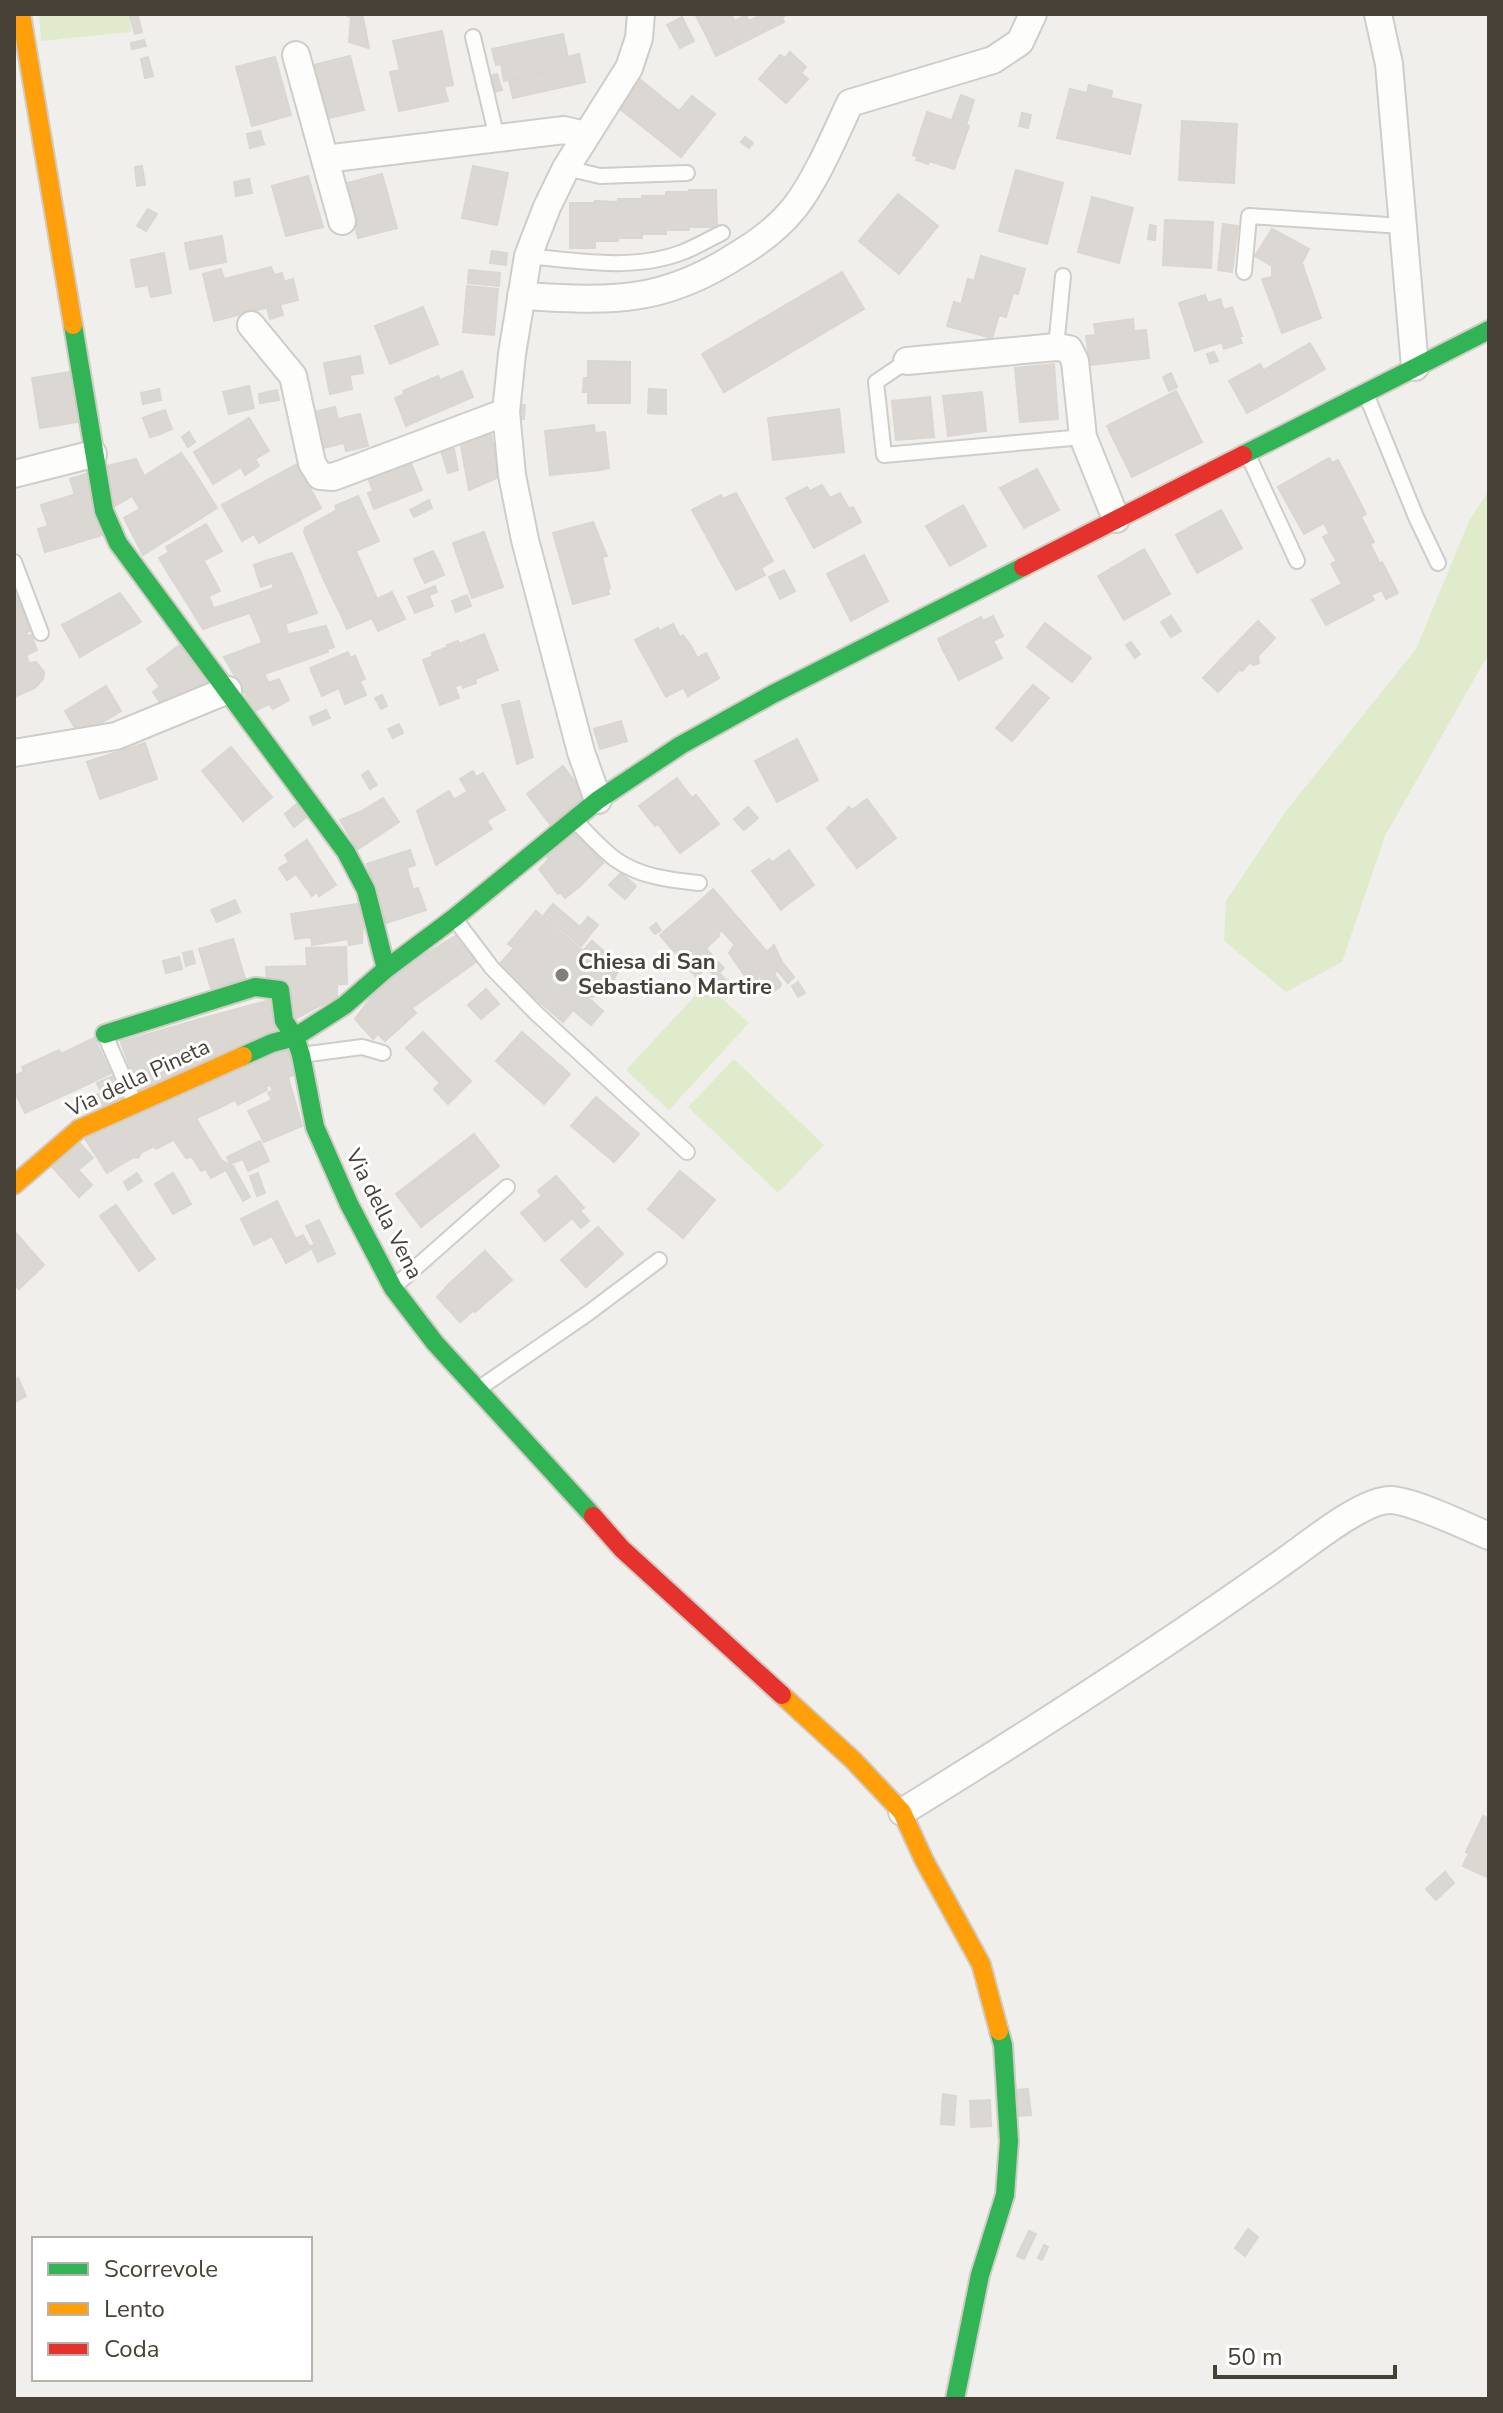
<svg xmlns="http://www.w3.org/2000/svg" width="1503" height="2413" viewBox="0 0 1503 2413" font-family="'Nunito Sans',sans-serif">
<style>
.green{fill:#e0ebcc}
.building{fill:#dbd8d4;stroke:#dad6d1;stroke-width:2}
.lines{fill:none;stroke-linecap:round;stroke-linejoin:round}
.lane-casing{stroke:#cfcdc9;stroke-width:18}
.street-casing{stroke:#cfcdc9;stroke-width:30}
.fast-casing{stroke:#d1ccc3;stroke-width:22}
.slow-casing{stroke:#d1ccc3;stroke-width:22}
.jam-casing{stroke:#d1ccc3;stroke-width:22}
.lane{stroke:#fdfdfc;stroke-width:14}
.street{stroke:#fdfdfc;stroke-width:26}
.fast{stroke:#30b455;stroke-width:18}
.slow{stroke:#ff9f0a;stroke-width:18}
.jam{stroke:#e5322d;stroke-width:18}
.poi-dot{fill:#837e76;stroke:#fff;stroke-width:3}
.labels{text-anchor:middle;dominant-baseline:central;stroke-width:6;stroke-linejoin:round;paint-order:stroke}
.poi-label{font-size:22px;font-weight:bold;fill:#484137;stroke:#fff;text-anchor:start}
.street-label{font-size:22px;fill:#484137;stroke:#fff}
</style>
<rect width="100%" height="100%" fill="#f1efec"/>
<g class="green">
<polygon points="39,14 129,14 131,32 41,41"/>
<polygon points="1489,490 1489,653 1385,836 1342,962 1286,992 1224,941 1226,901 1286,811 1416,649 1469,521"/>
<polygon points="706,984 749,1023 669,1110 626,1070"/>
<polygon points="734,1059 824,1145 778,1193 688,1107"/>
</g>
<g class="building">
<polygon points="344,14 362,14 365,27 351,18"/>
<polygon points="695,14 731,14 734,20 706,35"/>
<polygon points="764,14 789,14 782,17 784,22 756,36 749,21"/>
<polygon points="746,15 756,36 716,56 706,35"/>
<polygon points="138,16 142,32 135,34 130,17"/>
<polygon points="682,17 694,41 680,48 667,25"/>
<polygon points="351,18 365,27 369,48 349,42"/>
<polygon points="442,31 453,85 444,87 448,101 399,111 390,72 400,70 393,41"/>
<polygon points="563,34 570,67 504,81 501,64 496,65 492,49"/>
<polygon points="144,40 146,46 132,49 131,43"/>
<polygon points="790,52 806,67 801,73 808,79 786,103 759,79 780,55 785,58"/>
<polygon points="579,54 585,82 513,98 509,81 570,67 568,57"/>
<polygon points="350,56 364,110 329,118 314,65"/>
<polygon points="148,57 153,76 145,78 141,59"/>
<polygon points="275,57 291,115 252,126 236,67"/>
<polygon points="497,74 502,90 493,92 489,76"/>
<polygon points="637,77 679,111 692,96 715,114 681,157 615,105"/>
<polygon points="1089,85 1112,91 1111,98 1141,105 1130,154 1057,138 1070,89 1087,93"/>
<polygon points="961,95 974,100 966,125 952,120"/>
<polygon points="927,112 969,126 954,169 929,161 928,164 916,160 918,157 913,155"/>
<polygon points="1022,113 1031,115 1028,128 1019,126"/>
<polygon points="1182,121 1237,124 1234,183 1179,180"/>
<polygon points="260,131 264,144 250,148 247,134"/>
<polygon points="745,137 753,143 749,148 741,142"/>
<polygon points="142,166 145,185 137,186 135,167"/>
<polygon points="473,166 508,173 497,225 462,218"/>
<polygon points="1016,170 1063,183 1047,244 999,231"/>
<polygon points="382,174 397,228 358,238 344,184"/>
<polygon points="308,176 323,227 286,236 272,186"/>
<polygon points="249,179 252,193 236,196 234,182"/>
<polygon points="689,190 716,190 717,227 689,227"/>
<rect x="666" y="192" width="23" height="38"/>
<polygon points="898,194 938,226 899,274 859,241"/>
<rect x="642" y="196" width="24" height="38"/>
<polygon points="1092,197 1133,208 1119,263 1078,252"/>
<rect x="618" y="199" width="24" height="39"/>
<polygon points="595,201 618,202 618,241 595,241"/>
<rect x="570" y="203" width="25" height="45"/>
<polygon points="148,209 157,214 146,231 137,226"/>
<polygon points="1165,220 1213,222 1211,268 1163,265"/>
<polygon points="1223,224 1238,226 1232,272 1218,270"/>
<polygon points="1150,225 1156,226 1155,240 1148,239"/>
<polygon points="1272,229 1309,249 1302,263 1321,318 1282,333 1262,279 1272,277 1272,266 1255,256"/>
<polygon points="222,236 226,262 190,269 185,243"/>
<polygon points="492,251 507,253 506,265 490,263"/>
<polygon points="164,253 171,293 151,297 148,285 136,287 131,260"/>
<polygon points="981,256 1025,269 1018,294 974,282"/>
<polygon points="271,267 274,275 282,273 284,282 293,279 298,300 257,310 248,273"/>
<polygon points="221,269 224,279 248,273 257,310 214,321 203,274"/>
<polygon points="469,270 500,273 499,286 468,283"/>
<polygon points="842,272 864,309 724,392 702,354"/>
<polygon points="968,279 1013,293 1006,317 961,305"/>
<polygon points="467,286 498,289 494,335 463,332"/>
<polygon points="1205,295 1208,303 1220,299 1224,310 1232,307 1242,336 1239,336 1242,343 1224,349 1222,342 1195,351 1179,303"/>
<polygon points="954,302 999,315 992,338 947,326"/>
<polygon points="280,304 283,315 270,319 267,308"/>
<polygon points="423,307 438,344 390,364 375,326"/>
<polygon points="1133,319 1134,331 1146,330 1149,358 1090,365 1086,336 1096,335 1094,324"/>
<polygon points="1310,343 1325,369 1278,396 1264,370"/>
<polygon points="1214,352 1218,361 1210,363 1207,354"/>
<polygon points="360,356 363,373 349,375 347,359"/>
<polygon points="347,359 352,389 330,394 324,363"/>
<polygon points="588,361 630,362 630,403 588,403 588,392 583,392 584,378 588,378"/>
<polygon points="1054,364 1058,419 1020,422 1015,368"/>
<polygon points="1260,364 1278,396 1247,413 1229,381"/>
<polygon points="462,371 473,397 452,406 440,380"/>
<polygon points="70,372 78,422 40,428 32,378"/>
<polygon points="1171,373 1177,387 1169,391 1163,377"/>
<polygon points="438,376 452,406 417,421 403,391"/>
<polygon points="249,386 254,408 229,414 223,392"/>
<polygon points="159,389 161,400 143,404 141,393"/>
<polygon points="649,389 666,390 666,414 648,413"/>
<polygon points="277,390 279,400 260,403 259,394"/>
<polygon points="1176,391 1202,442 1132,477 1107,426"/>
<polygon points="982,392 986,431 948,436 943,396"/>
<polygon points="405,394 417,421 406,426 395,398"/>
<polygon points="930,397 934,437 896,440 892,401"/>
<polygon points="518,405 525,405 524,419 517,419"/>
<polygon points="335,407 344,443 315,450 306,414"/>
<polygon points="839,409 844,452 773,460 768,418"/>
<polygon points="165,410 172,429 160,434 153,414"/>
<polygon points="153,414 160,434 150,437 143,418"/>
<polygon points="360,414 368,446 346,451 338,419"/>
<polygon points="249,418 269,451 255,459 259,466 245,475 241,467 213,484 194,452"/>
<polygon points="594,425 600,470 550,475 545,431"/>
<polygon points="189,432 195,442 188,447 182,437"/>
<polygon points="605,432 609,468 600,470 595,433"/>
<polygon points="491,434 499,477 469,490 461,446"/>
<polygon points="454,449 458,470 448,473 441,451"/>
<polygon points="181,453 191,467 182,473 173,458"/>
<polygon points="408,456 422,490 374,509 368,493 373,491 366,472"/>
<polygon points="173,458 182,473 191,467 217,508 143,555 124,518 140,509 127,487"/>
<polygon points="1329,458 1332,463 1338,460 1366,514 1329,533 1324,523 1304,534 1278,487"/>
<polygon points="136,459 144,476 127,487 132,496 115,506 103,467"/>
<polygon points="297,464 321,508 259,543 254,534 242,541 222,505"/>
<polygon points="1037,469 1059,510 1024,528 1000,488"/>
<polygon points="89,473 89,490 75,495 70,479"/>
<polygon points="822,485 830,498 840,493 849,509 853,507 861,522 814,548 786,498 807,487 810,491"/>
<polygon points="89,490 102,535 73,544 66,521 48,526 41,505"/>
<polygon points="736,493 773,561 761,568 765,575 736,590 692,510 721,495 723,499"/>
<polygon points="358,496 372,526 349,536 335,506"/>
<polygon points="429,500 432,508 414,517 410,510"/>
<polygon points="963,505 986,546 950,566 926,526"/>
<polygon points="337,510 349,536 333,543 342,561 320,571 304,532 305,528"/>
<polygon points="1221,510 1242,548 1197,573 1176,535"/>
<polygon points="1361,517 1374,542 1337,562 1323,537"/>
<polygon points="66,521 73,544 45,552 38,529"/>
<polygon points="593,522 607,556 602,557 610,588 608,589 609,594 573,604 553,533"/>
<polygon points="206,524 222,551 171,578 159,558 169,552 166,547"/>
<polygon points="372,526 379,541 356,551 349,536"/>
<polygon points="484,532 503,587 472,598 453,543"/>
<polygon points="349,536 367,576 330,593 320,571 342,561 333,543"/>
<polygon points="1370,544 1380,564 1342,584 1331,564"/>
<polygon points="1144,549 1170,594 1124,620 1098,576"/>
<polygon points="433,551 440,565 420,573 414,559"/>
<polygon points="292,553 301,573 272,583 265,561"/>
<polygon points="864,555 888,601 851,621 827,574"/>
<polygon points="204,561 220,591 209,596 206,590 184,598 171,578"/>
<polygon points="265,561 272,583 261,587 254,565"/>
<polygon points="1382,562 1398,593 1386,599 1382,590 1371,595 1374,600 1326,625 1312,600"/>
<polygon points="440,565 444,575 425,583 420,573"/>
<polygon points="784,570 795,591 780,599 769,577"/>
<polygon points="301,573 309,593 220,623 214,608 274,588 272,583"/>
<polygon points="367,576 377,599 341,615 330,593"/>
<polygon points="435,586 437,592 429,595 433,606 415,613 408,597"/>
<polygon points="206,590 220,623 203,629 184,598"/>
<polygon points="14,591 31,630 26,633 28,636 31,635 37,650 26,655 29,663 36,662 44,672 43,679 35,688 14,697"/>
<polygon points="392,592 405,619 378,631 372,618 347,629 341,615"/>
<polygon points="120,593 141,622 97,647 79,616"/>
<polygon points="309,593 317,613 285,624 288,633 262,642 250,613"/>
<polygon points="467,595 471,606 456,612 452,601"/>
<polygon points="79,616 97,647 80,657 62,625"/>
<polygon points="993,616 1003,636 993,641 983,621"/>
<polygon points="1171,616 1181,631 1171,637 1161,622"/>
<polygon points="981,617 987,629 943,650 938,639"/>
<polygon points="1258,621 1275,638 1258,656 1259,663 1253,665 1250,662 1242,671 1240,669 1218,692 1203,678"/>
<polygon points="1045,623 1091,658 1072,682 1027,647"/>
<polygon points="673,624 680,637 683,635 691,646 706,675 666,697 635,640 658,628 659,631"/>
<polygon points="326,626 334,647 327,649 328,652 291,665 280,636"/>
<polygon points="987,629 1002,658 959,680 943,650"/>
<polygon points="484,634 498,670 475,679 476,683 463,688 462,684 446,690 432,653 448,647 447,645 458,641 459,644"/>
<polygon points="280,636 291,665 264,674 269,683 279,679 289,700 273,709 269,704 255,711 224,657"/>
<polygon points="1131,642 1140,654 1135,658 1126,645"/>
<polygon points="180,645 208,683 183,701 156,663"/>
<polygon points="348,652 350,658 355,656 365,679 360,681 366,695 345,704 339,688 322,696 310,668"/>
<polygon points="706,653 719,678 688,696 683,687 706,675 697,658"/>
<polygon points="433,656 446,690 455,687 459,698 440,705 423,660"/>
<polygon points="156,663 169,680 160,687 147,669"/>
<polygon points="169,680 181,697 165,709 153,692"/>
<polygon points="1033,685 1049,698 1012,741 996,728"/>
<polygon points="106,686 121,711 93,728 92,725 78,733 65,711"/>
<polygon points="382,695 387,706 381,709 375,698"/>
<polygon points="519,701 527,734 511,738 502,705"/>
<polygon points="326,710 330,718 313,725 310,717"/>
<polygon points="621,721 627,741 600,749 594,729"/>
<polygon points="399,724 403,733 393,738 388,729"/>
<polygon points="527,734 533,757 517,764 511,738"/>
<polygon points="797,739 818,780 777,802 755,761"/>
<polygon points="145,743 157,779 100,799 87,762"/>
<polygon points="231,747 272,797 243,821 202,771"/>
<polygon points="563,766 586,796 550,824 527,794"/>
<polygon points="368,771 377,785 370,789 362,775"/>
<polygon points="473,771 476,777 483,773 505,810 486,821 460,779"/>
<polygon points="677,778 692,798 696,795 719,824 680,853 658,824 655,826 639,806"/>
<polygon points="449,791 454,800 428,815 453,854 436,865 417,811"/>
<polygon points="468,791 492,829 453,854 428,815"/>
<polygon points="383,798 399,822 358,849 340,820 362,811"/>
<polygon points="867,799 896,838 857,868 827,828 849,807 852,810"/>
<polygon points="298,803 308,816 294,827 285,814"/>
<polygon points="748,807 758,818 744,830 734,819"/>
<polygon points="572,832 603,863 579,887 547,857"/>
<polygon points="307,840 336,885 319,896 317,892 312,896 296,874 287,880 279,868 289,862 285,855"/>
<polygon points="410,850 415,865 407,868 413,890 418,888 426,910 386,923 367,864"/>
<polygon points="789,850 814,885 785,906 759,872"/>
<polygon points="549,859 579,887 565,898 560,892 558,894 539,869"/>
<polygon points="769,859 772,862 759,872 785,906 781,910 752,871"/>
<polygon points="621,873 636,886 625,899 609,885"/>
<polygon points="713,889 750,932 735,945 708,915 711,912 701,900"/>
<polygon points="235,900 240,912 217,922 211,910"/>
<polygon points="701,900 711,912 708,915 722,930 718,934 719,936 706,948 680,918"/>
<polygon points="364,903 362,943 349,945 348,939 312,945 311,937 295,939 291,914"/>
<polygon points="553,904 580,927 588,917 598,925 581,946 544,915"/>
<polygon points="536,911 583,951 592,941 621,966 612,983 602,985 600,993 593,997 586,996 603,1011 591,1025 573,1010 563,1022 498,966 514,948 508,944"/>
<polygon points="680,918 716,960 696,977 660,935"/>
<polygon points="656,923 661,930 655,934 650,928"/>
<polygon points="750,932 767,952 764,955 769,961 756,973 733,947"/>
<polygon points="460,933 479,960 449,981 426,954"/>
<polygon points="233,939 245,978 211,988 199,949"/>
<polygon points="774,945 782,962 794,977 788,983 764,955"/>
<polygon points="346,947 347,984 320,985 320,979 308,980 306,948"/>
<polygon points="733,947 756,973 759,980 752,986 729,953"/>
<polygon points="192,951 195,963 186,966 183,953"/>
<polygon points="426,954 449,981 412,1008 385,979"/>
<polygon points="179,957 182,969 166,973 163,961"/>
<polygon points="769,961 777,971 774,974 781,984 780,987 770,993 757,971"/>
<polygon points="718,962 724,968 715,977 709,970"/>
<polygon points="307,966 308,980 320,979 320,985 337,984 337,997 289,1022 267,984 266,967"/>
<polygon points="719,973 730,984 726,988 715,977"/>
<polygon points="385,979 416,1013 385,1041 378,1034 373,1039 355,1019"/>
<polygon points="798,982 805,993 798,997 792,986"/>
<polygon points="486,989 499,1004 481,1019 468,1005"/>
<polygon points="274,999 280,1034 231,1054 221,1023 217,1024 215,1015"/>
<polygon points="215,1015 217,1024 221,1023 231,1054 212,1061 200,1019"/>
<polygon points="200,1019 212,1061 140,1096 121,1042"/>
<polygon points="423,1032 471,1081 448,1104 434,1089 440,1083 406,1048"/>
<polygon points="522,1032 570,1074 544,1104 496,1061"/>
<polygon points="94,1038 111,1073 78,1089 61,1054"/>
<polygon points="59,1050 78,1089 40,1106 22,1067"/>
<polygon points="287,1050 296,1074 265,1087 267,1090 238,1105 235,1100 215,1110 200,1081"/>
<polygon points="23,1072 40,1106 25,1113 14,1090 14,1076"/>
<polygon points="113,1076 124,1101 96,1114 89,1098 102,1093 97,1083"/>
<polygon points="288,1077 302,1126 264,1142 248,1111 272,1100 268,1093 273,1090 270,1085"/>
<polygon points="200,1081 215,1110 196,1118 200,1125 171,1141 151,1103"/>
<polygon points="596,1097 639,1134 614,1162 571,1126"/>
<polygon points="151,1103 171,1141 156,1149 136,1111"/>
<polygon points="136,1111 155,1146 142,1152 138,1158 134,1157 107,1173 84,1137"/>
<polygon points="200,1125 222,1161 201,1171 192,1157 186,1158 174,1140"/>
<polygon points="474,1134 499,1166 421,1227 396,1194"/>
<polygon points="76,1139 93,1158 78,1170 92,1185 79,1197 48,1162"/>
<polygon points="260,1141 269,1161 248,1171 243,1159 230,1164 227,1157"/>
<polygon points="222,1161 233,1166 211,1178 206,1169"/>
<polygon points="233,1166 250,1197 243,1201 226,1170"/>
<polygon points="680,1171 715,1200 683,1238 648,1209"/>
<polygon points="137,1173 142,1181 128,1190 124,1182"/>
<polygon points="173,1173 182,1188 164,1199 155,1184"/>
<polygon points="258,1173 265,1193 257,1196 250,1176"/>
<polygon points="556,1176 584,1208 545,1241 521,1213 542,1196 538,1191"/>
<polygon points="182,1188 191,1204 173,1214 164,1199"/>
<polygon points="277,1201 303,1254 286,1263 272,1236 254,1245 241,1219"/>
<polygon points="116,1205 136,1233 120,1244 100,1216"/>
<polygon points="580,1211 589,1221 581,1228 572,1218"/>
<polygon points="319,1220 328,1239 315,1245 306,1226"/>
<polygon points="598,1227 623,1254 586,1287 561,1260"/>
<polygon points="14,1231 44,1265 19,1289 14,1284"/>
<polygon points="136,1233 155,1259 139,1271 120,1244"/>
<polygon points="303,1235 311,1249 304,1253 297,1238"/>
<polygon points="328,1239 335,1254 326,1258 319,1243"/>
<polygon points="319,1243 326,1258 318,1262 311,1246"/>
<polygon points="485,1251 512,1280 475,1312 449,1284"/>
<polygon points="449,1284 474,1310 460,1322 437,1297"/>
<polygon points="18,1378 26,1396 15,1402 14,1380"/>
<polygon points="1483,1816 1489,1819 1489,1863 1466,1852"/>
<polygon points="1469,1853 1489,1863 1489,1878 1463,1866"/>
<polygon points="1445,1872 1454,1883 1436,1900 1426,1889"/>
<polygon points="1028,2089 1031,2115 1018,2116 1015,2090"/>
<polygon points="943,2094 956,2096 954,2125 941,2124"/>
<polygon points="990,2100 991,2126 971,2127 970,2101"/>
<polygon points="1248,2229 1258,2237 1245,2256 1235,2248"/>
<polygon points="1029,2231 1036,2234 1024,2259 1017,2256"/>
<polygon points="1044,2245 1048,2247 1042,2260 1038,2258"/>
</g>
<g class="lines">
<defs>
<g id="lane">
<polyline points="473,37 497,138"/>
<polyline points="566,168 600,176 687,173"/>
<path d="M528,256C578,261 635,271 683,252C696,247 709,239 722,233"/>
<polyline points="1244,272 1249,216 1403,226"/>
<polyline points="1056,347 1063,276"/>
<polyline points="907,361 876,382 884,455 1083,437"/>
<polyline points="1366,394 1416,517 1438,563"/>
<polyline points="1247,453 1297,561"/>
<polyline points="14,562 41,633"/>
<path d="M574,820C587,832 600,848 615,859C640,877 670,880 699,883"/>
<polyline points="454,918 492,968 536,1013 687,1152"/>
<polyline points="105,1035 135,1104"/>
<polyline points="301,1055 362,1047 383,1053"/>
<polyline points="396,1285 507,1187"/>
<polyline points="478,1389 587,1314 659,1260"/>
</g>
<g id="street">
<polyline points="1378,14 1389,64 1415,367"/>
<polyline points="296,55 342,221"/>
<polyline points="325,159 564,130 585,135"/>
<path d="M521,296C610,301 661,305 739,254C761,241 779,227 795,207C816,180 835,135 850,103L993,60L1020,42L1033,14"/>
<polyline points="251,325 293,376 312,463 320,476 333,477 506,412"/>
<polyline points="907,361 1056,347 1069,349 1075,361 1083,437 1116,519"/>
<polyline points="14,474 93,454"/>
<polyline points="14,753 116,736 228,690"/>
<polyline points="598,800 581,752 525,540 512,475 506,412 512,354 528,256 547,207 566,168 629,68 639,38 641,14"/>
<path d="M902,1812C1035,1730 1166,1646 1293,1555C1314,1540 1366,1498 1392,1500C1416,1502 1465,1526 1489,1536"/>
</g>
<g id="fast">
<polyline points="73,325 104,511 118,543 346,852 366,890 386,969"/>
<polyline points="1243,455 1489,330"/>
<polyline points="105,1034 255,987 280,990 284,1021 295,1037 301,1055 315,1127 349,1204 393,1288 435,1343 593,1516"/>
<polyline points="243,1056 272,1043 295,1037 345,1005 386,969 454,918 598,800 681,745 773,694 1023,567"/>
<polyline points="955,2399 980,2275 1005,2195 1009,2141 1003,2045 999,2031"/>
</g>
<g id="slow">
<polyline points="21,14 73,325"/>
<polyline points="14,1185 79,1129 243,1056"/>
<polyline points="782,1695 853,1760 902,1812 924,1860 981,1964 999,2031"/>
</g>
<g id="jam">
<polyline points="1023,567 1243,455"/>
<polyline points="593,1516 622,1549 782,1695"/>
</g>
</defs>
<use href="#lane" class="lane-casing"/>
<use href="#street" class="street-casing"/>
<use href="#fast" class="fast-casing"/>
<use href="#slow" class="slow-casing"/>
<use href="#jam" class="jam-casing"/>
<use href="#lane" class="lane"/>
<use href="#street" class="street"/>
<use href="#fast" class="fast"/>
<use href="#slow" class="slow"/>
<use href="#jam" class="jam"/>
</g>
<circle class="poi-dot" cx="562" cy="975" r="8"/>
<g class="labels">
<g class="poi-label">
<text x="578" y="962">Chiesa di San<tspan x="578" dy="25">Sebastiano Martire</tspan></text>
</g>
<g class="street-label">
<text transform="translate(138 1078) rotate(-25)">Via della Pineta</text>
<text transform="translate(384 1214) rotate(63)">Via della Vena</text>
</g>
</g>
<rect width="1503" height="2413" fill="none" stroke="#484137" stroke-width="32"/>
<rect x="32" y="2237" width="280" height="144" fill="#ffffff" stroke="#b6b3af" stroke-width="2"/>
<rect x="48" y="2263" width="40" height="12" fill="#30b455" stroke="#b6b3af" stroke-width="2"/>
<text x="104" y="2277" font-size="24" fill="#484137">Scorrevole</text>
<rect x="48" y="2303" width="40" height="12" fill="#ff9f0a" stroke="#b6b3af" stroke-width="2"/>
<text x="104" y="2317" font-size="24" fill="#484137">Lento</text>
<rect x="48" y="2343" width="40" height="12" fill="#e5322d" stroke="#b6b3af" stroke-width="2"/>
<text x="104" y="2357" font-size="24" fill="#484137">Coda</text>
<path d="M1215 2365v12h180v-12" fill="none" stroke="#484137" stroke-width="4"/>
<text x="1227" y="2365" font-size="24" fill="#484137" stroke="#ffffff" stroke-width="6" paint-order="stroke">50 m</text>
</svg>
